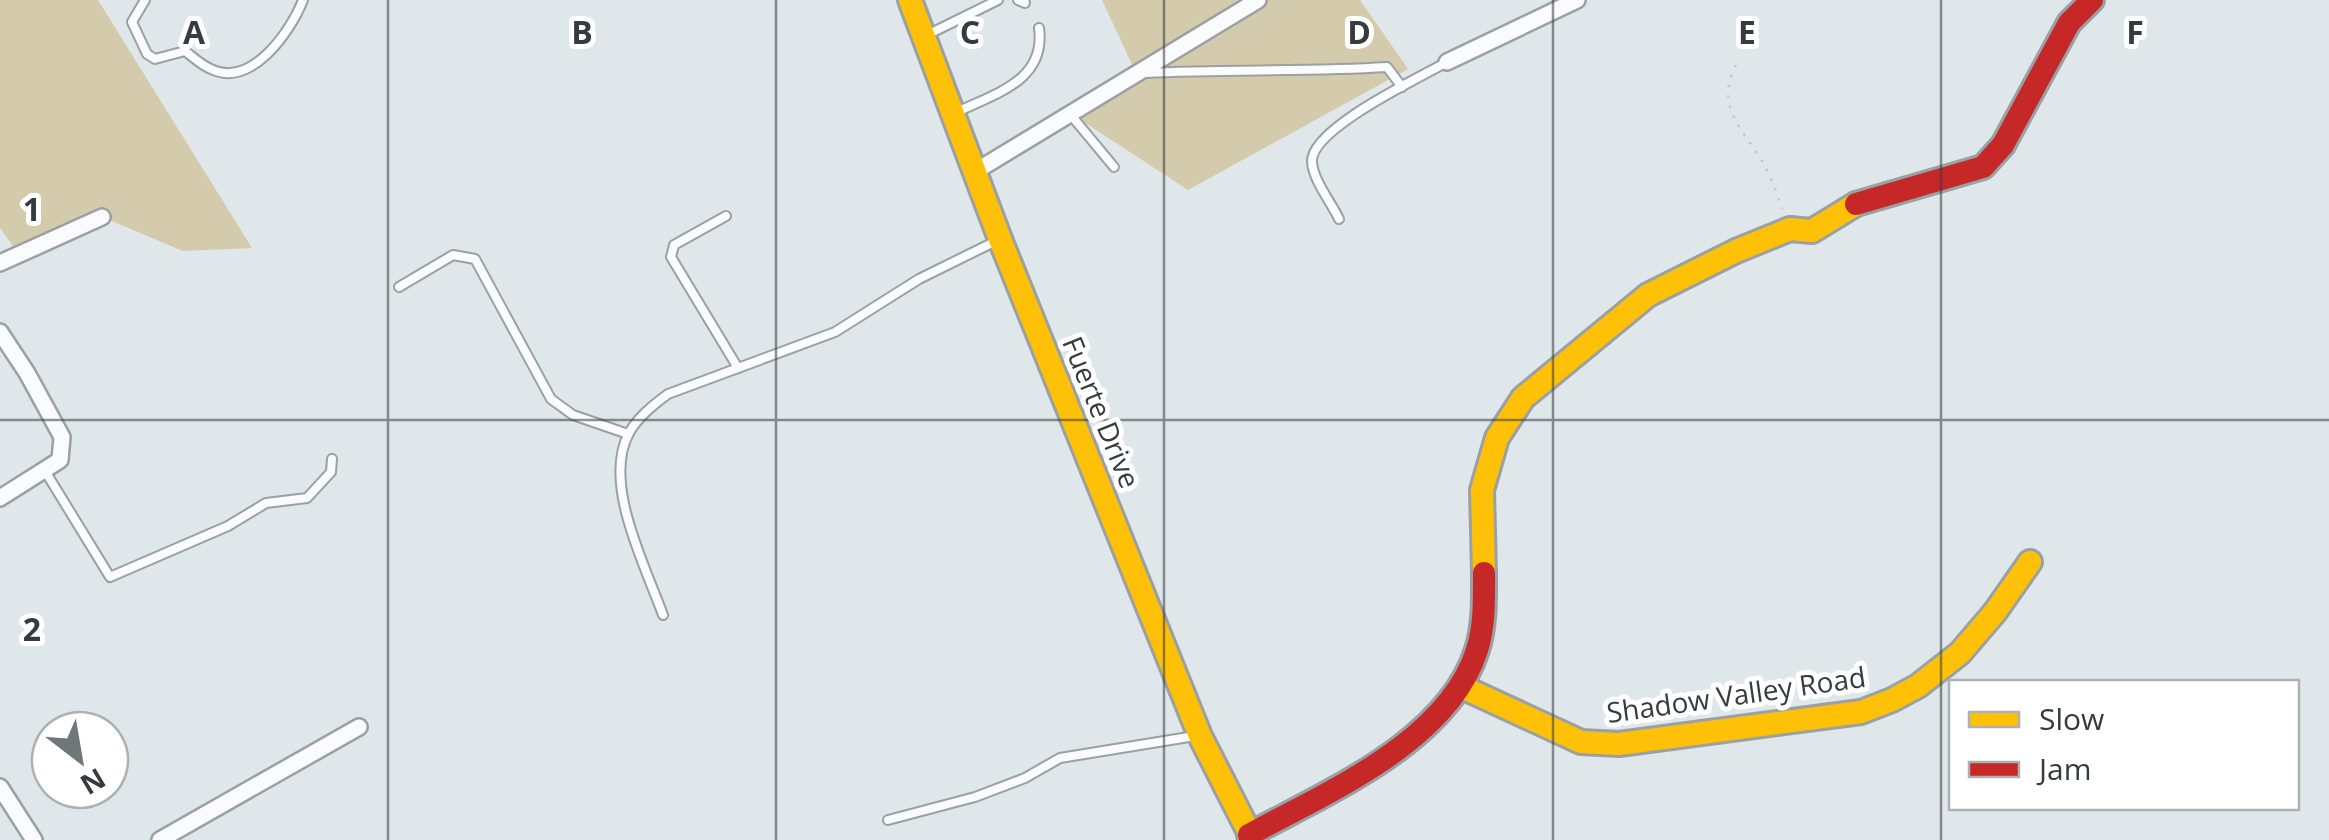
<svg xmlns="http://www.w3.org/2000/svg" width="2329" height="840" viewBox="0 0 2329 840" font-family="'Open Sans',sans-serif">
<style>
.green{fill:#d3cbab}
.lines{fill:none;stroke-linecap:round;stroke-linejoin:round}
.lane-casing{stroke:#9aa0a4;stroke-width:12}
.street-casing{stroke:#9aa0a4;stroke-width:20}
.slow-casing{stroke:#9aa0a4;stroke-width:28}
.jam-casing{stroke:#9aa0a4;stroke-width:28}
.path{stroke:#c5c7c9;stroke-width:2.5;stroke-dasharray:2.5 8;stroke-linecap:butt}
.lane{stroke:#fafbfc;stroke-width:8}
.street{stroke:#fafbfc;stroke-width:15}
.slow{stroke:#ffc107;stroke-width:22}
.jam{stroke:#c62828;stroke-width:22}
.grid{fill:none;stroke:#353b3f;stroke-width:2.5;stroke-opacity:0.55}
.labels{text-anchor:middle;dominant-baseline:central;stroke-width:10;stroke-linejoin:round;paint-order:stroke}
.street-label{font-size:28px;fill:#353b3f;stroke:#fff}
.grid-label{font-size:32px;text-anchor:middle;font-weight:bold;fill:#353b3f;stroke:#fff;stroke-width:10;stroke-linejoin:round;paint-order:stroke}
</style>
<rect width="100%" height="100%" fill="#dfe7eb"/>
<g class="green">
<polygon points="0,0 98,0 252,248 183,251 102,217 18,253 0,228"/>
<polygon points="1102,0 1360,0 1408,69 1188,190 1070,113 1136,73"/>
</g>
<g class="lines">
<defs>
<g id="lane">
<path d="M145,0L132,22L147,54L155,59L185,51C193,57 201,65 211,69C251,89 291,31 303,0"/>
<polyline points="1018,0 1025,3"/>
<polyline points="927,35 998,0"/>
<path d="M1146,73C1226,69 1307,72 1387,67L1402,87"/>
<path d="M957,112C997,93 1046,80 1039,28"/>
<polyline points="1070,114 1114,167"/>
<polyline points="726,216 674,245 671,257 738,368"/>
<path d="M1339,219C1331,202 1313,180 1312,162C1310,129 1419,78 1447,62"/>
<polyline points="399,287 453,255 475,259 551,399 573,415 628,434"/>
<polyline points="45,471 110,577 228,526 266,503 307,498 331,472 332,459"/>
<path d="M663,615C645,565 602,483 629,433C638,417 653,405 668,394L835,332L919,279L996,241"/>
<polyline points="888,820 975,797 1025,778 1060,758 1195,736"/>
</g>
<g id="street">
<polyline points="1447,62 1577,0"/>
<polyline points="976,171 1258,0"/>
<polyline points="0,263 102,217"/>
<polyline points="0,332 27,373 62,437 60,460 0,498"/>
<polyline points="0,787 34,840"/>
<polyline points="160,840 359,727"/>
</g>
<g id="slow">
<polyline points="910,0 1000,239 1200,736 1253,840"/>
<polyline points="1484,573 1482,490 1497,438 1523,398 1648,295 1736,251 1790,229 1812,231 1856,204"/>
<polyline points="1460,686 1581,742 1619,744 1861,712 1892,700 1918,686 1960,653 1995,612 2030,562"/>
</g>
<g id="jam">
<polyline points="1856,204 1983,167 2003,145 2069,23 2092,0"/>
<path d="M1249,835C1327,792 1448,742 1477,650C1485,625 1484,598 1484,573"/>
</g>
</defs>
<use href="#lane" class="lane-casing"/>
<use href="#street" class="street-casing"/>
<use href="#slow" class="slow-casing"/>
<use href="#jam" class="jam-casing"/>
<path class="path" d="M1736,65C1712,111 1749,133 1768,172C1774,184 1778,197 1782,209"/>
<use href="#lane" class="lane"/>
<use href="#street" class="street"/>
<use href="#slow" class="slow"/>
<use href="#jam" class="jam"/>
</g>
<path class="grid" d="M388,0V840M776,0V840M1164,0V840M1553,0V840M1941,0V840M0,420H2329"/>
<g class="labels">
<g class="street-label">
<text transform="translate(1102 412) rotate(68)">Fuerte Drive</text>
<text transform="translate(1736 694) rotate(-8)">Shadow Valley Road</text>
</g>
</g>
<g class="grid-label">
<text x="194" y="44">A</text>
<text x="582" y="44">B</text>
<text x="970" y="44">C</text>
<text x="1359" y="44">D</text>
<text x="1747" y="44">E</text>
<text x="2135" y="44">F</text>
<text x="32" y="221">1</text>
<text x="32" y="641">2</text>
</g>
<rect x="1949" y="680" width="350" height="130" fill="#ffffff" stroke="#aeb1b2" stroke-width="2.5"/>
<rect x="1969" y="712" width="50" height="15" fill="#ffc107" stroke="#aeb1b2" stroke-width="2.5"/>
<text x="2039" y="730" font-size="30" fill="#353b3f">Slow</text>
<rect x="1969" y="762" width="50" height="15" fill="#c62828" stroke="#aeb1b2" stroke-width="2.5"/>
<text x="2039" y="780" font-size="30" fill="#353b3f">Jam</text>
<g transform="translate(80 760) rotate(149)"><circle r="48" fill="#ffffff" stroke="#aeb1b2" stroke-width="2.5"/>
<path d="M0-8L18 38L0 25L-18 38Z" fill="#70777b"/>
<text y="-15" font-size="28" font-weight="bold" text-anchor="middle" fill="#353b3f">N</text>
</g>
</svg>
